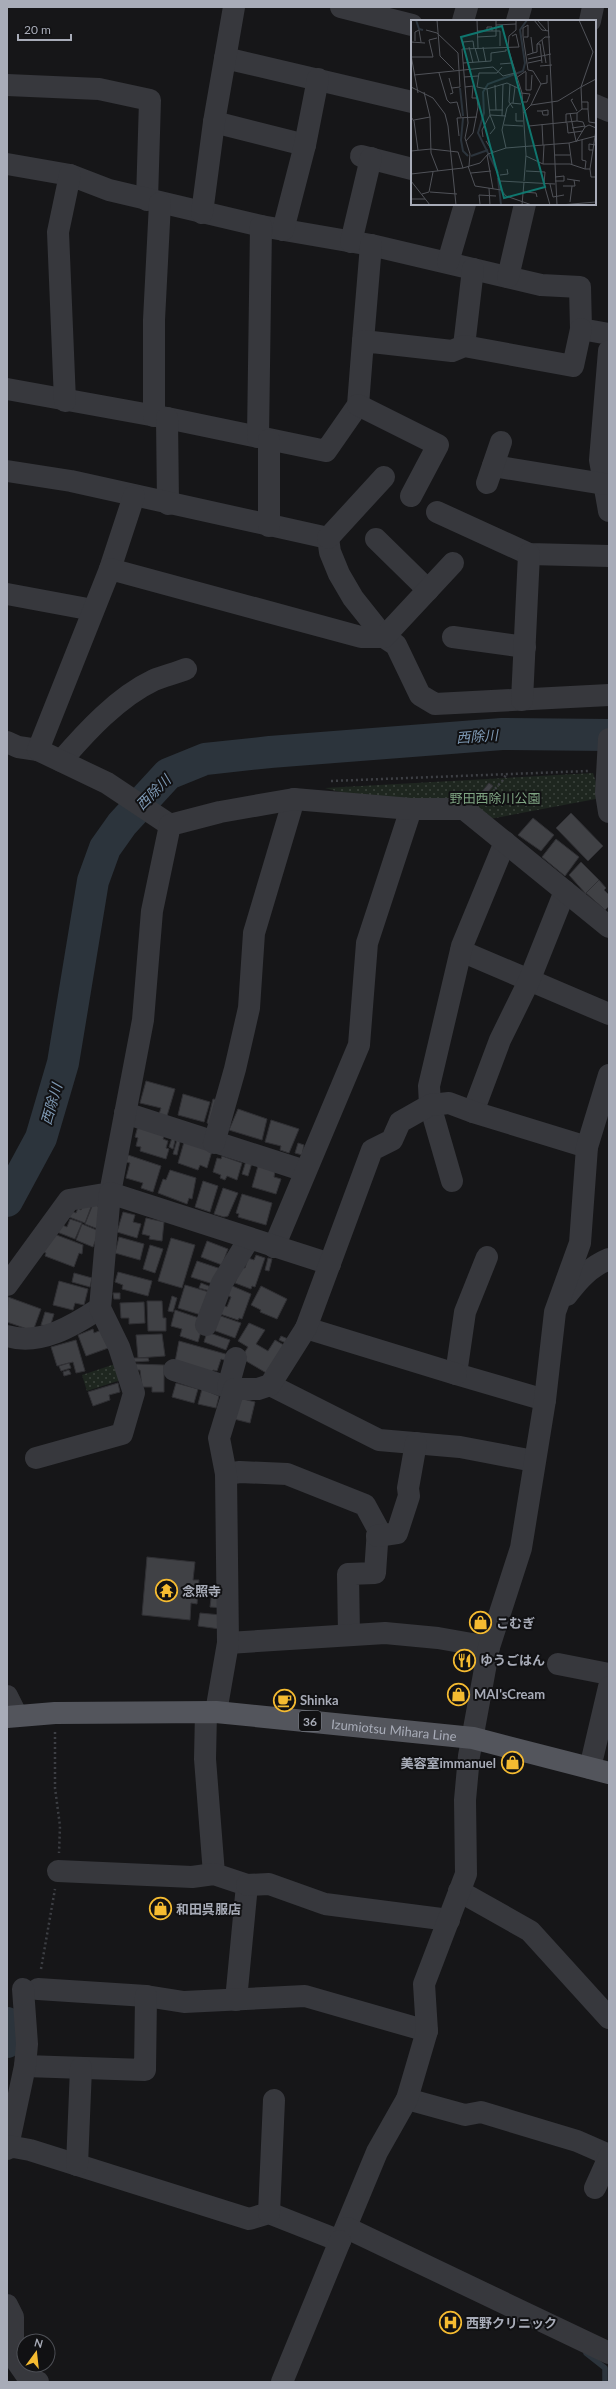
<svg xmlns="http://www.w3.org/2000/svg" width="616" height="2389" viewBox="0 0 616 2389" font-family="Lato,'Noto Sans JP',sans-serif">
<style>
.park{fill:url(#park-dots)}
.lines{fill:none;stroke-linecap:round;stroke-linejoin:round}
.stream{stroke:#2c343c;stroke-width:5.5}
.river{stroke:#2c343c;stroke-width:32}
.building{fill:#404145;stroke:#303034}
.path{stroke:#3d3f44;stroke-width:2.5;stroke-dasharray:2 3;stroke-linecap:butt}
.minor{stroke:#37383d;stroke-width:22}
.major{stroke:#53555c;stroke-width:22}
.labels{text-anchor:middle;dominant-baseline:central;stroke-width:4;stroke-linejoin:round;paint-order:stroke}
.shield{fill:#111113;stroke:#7b7e86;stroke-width:1}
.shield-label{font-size:12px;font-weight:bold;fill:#a8acb8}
.park-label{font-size:13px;fill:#7fa482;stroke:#111113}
.poi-label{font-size:13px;font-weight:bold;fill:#a8acb8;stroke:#111113;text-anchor:start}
.street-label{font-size:13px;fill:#a8acb8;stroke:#111113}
.water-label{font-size:14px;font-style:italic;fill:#7e99b4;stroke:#111113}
.inset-river{fill:none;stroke:#2c343c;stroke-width:2}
.inset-road{fill:none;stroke:#505258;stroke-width:1}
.view{fill:#0f766e;fill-opacity:0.15;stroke:#0f766e;stroke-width:2}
.inset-edge{fill:none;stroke:#a8acb8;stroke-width:2}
</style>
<defs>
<pattern id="park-dots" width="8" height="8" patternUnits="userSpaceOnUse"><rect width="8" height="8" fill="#1e261f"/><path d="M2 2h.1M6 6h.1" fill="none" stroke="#3c433d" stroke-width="1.8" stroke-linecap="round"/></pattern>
</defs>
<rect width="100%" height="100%" fill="#161618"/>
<g class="park">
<polygon points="593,773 601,798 490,819 351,795 325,788"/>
<polygon points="115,1364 121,1380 87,1391 82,1375"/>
</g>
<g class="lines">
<polyline class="stream" points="586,2353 605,2368 605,2382"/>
<g class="river">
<polyline points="7,1201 41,1138 63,1063 93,881 105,848 122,824 168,774 205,759 270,752 502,734 609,735"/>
<polyline points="7,2023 7,2042"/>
</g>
</g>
<g class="building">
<polygon points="489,783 493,786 479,803 475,800"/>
<polygon points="571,813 603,846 588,861 556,828"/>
<polygon points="533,818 554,835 541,851 518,835"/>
<polygon points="556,839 579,857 565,876 542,857"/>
<polygon points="581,862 599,880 586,894 569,875"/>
<polygon points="599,880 606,888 604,890 609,895 609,906 605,910 586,893"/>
<polygon points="146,1081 175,1089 167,1116 159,1114 161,1108 140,1103"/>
<polygon points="183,1094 210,1102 204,1122 178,1115"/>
<polygon points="213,1099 219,1100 213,1125 207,1123"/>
<polygon points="238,1109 267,1119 262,1140 229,1130"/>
<polygon points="271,1120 299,1129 289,1153 280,1150 281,1146 265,1142"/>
<polygon points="138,1126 165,1134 163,1139 168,1141 166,1148 169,1149 166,1159 140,1151 141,1147 136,1146 138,1138 135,1137"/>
<polygon points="173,1135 176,1136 173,1149 169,1147"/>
<polygon points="177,1140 180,1142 177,1155 173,1154"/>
<polygon points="184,1142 212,1151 207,1168 200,1165 198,1170 178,1163"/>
<polygon points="298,1143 304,1145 302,1155 295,1153"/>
<polygon points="128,1155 161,1166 153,1192 141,1188 143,1183 126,1178 130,1163 126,1162"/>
<polygon points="222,1156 242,1163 237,1180 227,1176 225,1180 220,1178 221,1175 213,1172 217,1158 221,1159"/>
<polygon points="246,1161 252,1163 248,1176 242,1174"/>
<polygon points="258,1166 275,1171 274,1177 281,1179 276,1194 252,1187"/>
<polygon points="170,1170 196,1178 192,1199 189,1198 187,1204 158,1193 163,1179 166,1180"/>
<polygon points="203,1181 218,1186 210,1212 195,1207"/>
<polygon points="223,1188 238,1193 228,1216 224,1217 214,1214"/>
<polygon points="242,1194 272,1203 266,1225 238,1217 239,1214 236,1213"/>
<polygon points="93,1204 100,1207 98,1229 85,1224"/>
<polygon points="83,1205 91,1207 85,1223 69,1217 71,1211 76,1213 78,1208 81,1210"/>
<polygon points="123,1212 135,1215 133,1222 141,1224 137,1238 117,1232"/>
<polygon points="146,1218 164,1222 162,1241 149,1239 150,1236 142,1234"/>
<polygon points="70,1219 82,1223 75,1239 57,1232 60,1224 67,1227"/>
<polygon points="82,1224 99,1231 93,1247 76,1240"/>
<polygon points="54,1234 83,1245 82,1254 79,1253 74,1267 45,1256 46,1253 42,1251"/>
<polygon points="119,1237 144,1244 140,1260 115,1253"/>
<polygon points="171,1238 195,1245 182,1288 158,1281"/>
<polygon points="207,1241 228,1249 222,1265 201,1257"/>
<polygon points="150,1245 163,1249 155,1273 143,1269"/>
<polygon points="256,1255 265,1258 255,1287 252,1286 251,1289 235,1283 241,1267 245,1268 248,1258 254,1260"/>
<polygon points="268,1258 272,1259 269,1271 265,1270"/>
<polygon points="197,1261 221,1269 213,1284 191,1277"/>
<polygon points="118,1272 152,1281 148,1296 122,1289 123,1285 115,1282"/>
<polygon points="74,1273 92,1278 90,1287 72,1282"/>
<polygon points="59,1281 88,1289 84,1305 75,1303 73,1310 53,1305"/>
<polygon points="201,1283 211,1287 210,1291 199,1288"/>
<polygon points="185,1285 209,1292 201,1315 178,1308"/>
<polygon points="230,1285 251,1294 242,1319 239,1318 238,1320 220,1314 223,1305 227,1307 231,1297 227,1295"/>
<polygon points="261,1286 287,1299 277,1319 260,1312 261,1310 251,1305"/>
<polygon points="113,1293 120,1293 120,1299 114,1299"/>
<polygon points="172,1296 177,1298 173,1312 168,1311"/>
<polygon points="8,1297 41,1309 33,1331 7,1322"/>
<polygon points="147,1301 162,1301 163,1318 166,1318 166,1331 148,1331"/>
<polygon points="144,1302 145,1323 129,1324 129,1318 121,1318 120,1303"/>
<polygon points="175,1310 199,1318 202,1328 198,1342 180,1336 182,1329 171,1326"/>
<polygon points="45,1312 54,1314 50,1327 41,1325"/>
<polygon points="218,1315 241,1323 235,1338 213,1330"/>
<polygon points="249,1323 265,1330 256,1344 268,1351 275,1340 287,1347 268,1374 241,1358 248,1347 238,1341"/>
<polygon points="93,1329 94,1333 104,1329 111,1347 86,1356 78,1335"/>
<polygon points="207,1332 230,1340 226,1350 204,1342"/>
<polygon points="162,1334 165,1356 138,1358 136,1335"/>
<polygon points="281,1336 288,1339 286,1343 279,1340"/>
<polygon points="76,1340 85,1371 76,1373 73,1362 57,1366 51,1347"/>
<polygon points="179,1341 229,1355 227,1361 221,1359 217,1371 213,1370 212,1372 175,1362"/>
<polygon points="133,1358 148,1358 149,1361 133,1362"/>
<polygon points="69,1363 71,1368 61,1371 59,1366"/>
<polygon points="136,1364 164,1365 164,1392 152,1392 152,1387 142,1387 140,1370 135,1370"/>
<polygon points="69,1370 71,1374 64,1376 63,1372"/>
<polygon points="118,1383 120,1392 109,1395 110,1400 93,1406 88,1392"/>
<polygon points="176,1383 198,1389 194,1403 172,1397"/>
<polygon points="202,1389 219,1396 216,1408 198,1404"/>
<polygon points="239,1398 255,1402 250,1423 234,1419"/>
<polygon points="147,1557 195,1562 193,1580 199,1580 197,1604 191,1603 190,1620 142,1615"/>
<polygon points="212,1590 226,1591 224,1608 210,1607"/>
<polygon points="200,1613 221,1615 220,1629 198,1626"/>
</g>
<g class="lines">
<g class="path">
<polyline points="331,781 588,771"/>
<polyline points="485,800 504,779 506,774"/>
<polyline points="55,1732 55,1788 60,1826 59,1853"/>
<polyline points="41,1969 55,1889"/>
</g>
<g class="minor">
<polyline points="341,7 412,25"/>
<polyline points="463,21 467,7"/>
<polyline points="517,21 521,7"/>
<polyline points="590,21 593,7"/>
<polyline points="225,58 412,102"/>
<polyline points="7,85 99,89 150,100 147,200"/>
<polyline points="595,105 609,111"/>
<polyline points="214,122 305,145"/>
<polyline points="361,156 412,169"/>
<polyline points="7,164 70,175 109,190 261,226 371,245 541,285 580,287 581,329 609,334"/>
<polyline points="202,213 214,122 234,7"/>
<polyline points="283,230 305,145 318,79"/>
<polyline points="351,242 371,158"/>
<polyline points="448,262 465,204"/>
<polyline points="508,277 525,204"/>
<polyline points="363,341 371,245"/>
<polyline points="464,346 473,269"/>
<polyline points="609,351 600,460 609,511"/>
<polyline points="7,389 167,418 326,451 358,405 363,341 452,351 464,346 573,366 581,329"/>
<polyline points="65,401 58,232 70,175"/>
<polyline points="358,405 438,445 411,496"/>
<polyline points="154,416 154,320 160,203"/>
<polyline points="167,418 168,504"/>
<polyline points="258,437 261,226"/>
<polyline points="493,466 604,484"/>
<polyline points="7,471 71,481 328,538 330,552 339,574 353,598 384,637 396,645 420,695 435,704 609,695"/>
<polyline points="487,483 501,442"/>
<polyline points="437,512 529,554 609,556"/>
<polyline points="269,526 269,440"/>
<polyline points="328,538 384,477"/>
<polyline points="376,539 428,590"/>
<polyline points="110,569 134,496"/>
<polyline points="7,594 93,610"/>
<polyline points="453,637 525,647"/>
<polyline points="522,700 529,554"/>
<polyline points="609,739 606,793 609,812"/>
<polyline points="7,742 18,747 38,750"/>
<path d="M61,761C86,732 118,697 154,680C164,676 176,673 186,669"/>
<polyline points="170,825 107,783 38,750 110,569 361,637 384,637 453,563"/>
<polyline points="461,951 609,1014"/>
<polyline points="473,1112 500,1040 529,981 565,891"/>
<polyline points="125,1113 305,1171"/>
<polyline points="214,1143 235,1069 249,1008 254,933 294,799"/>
<polyline points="452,1181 430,1105 429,1086 462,946 505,842"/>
<polyline points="274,1247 359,1045 367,943 411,809"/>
<polyline points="487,1257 465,1312 456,1374 545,1400"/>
<polyline points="7,1285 69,1200 110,1193 143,1020 152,911 170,825 220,812 294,799 411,809 464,809 609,927"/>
<path d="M567,1295C579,1279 590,1267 609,1259"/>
<polyline points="206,1325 222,1283 249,1239"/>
<polyline points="306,1328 456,1374"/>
<path d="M7,1336C40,1346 73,1326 100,1308"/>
<polyline points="174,1370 234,1389"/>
<polyline points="270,1385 379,1440 460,1447 534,1461"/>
<polyline points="228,1387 236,1358"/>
<polyline points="36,1458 122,1434 134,1393 119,1347 100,1308 110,1193 330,1264"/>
<polyline points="226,1474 240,1472 287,1474 365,1505 378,1529 375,1573 348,1574 349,1635"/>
<polyline points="377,1536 397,1533 409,1496 408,1488 416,1443"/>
<polyline points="228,1643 385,1633 438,1638 489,1647"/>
<polyline points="558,1664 609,1674"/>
<polyline points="7,1696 17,1716"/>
<polyline points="206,1712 205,1759 214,1874"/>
<polyline points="216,1712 228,1643 226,1474 219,1438 234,1389 258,1389 270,1385 306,1328 372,1150 392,1140 400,1122 430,1105 449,1103 473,1112 587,1147"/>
<polyline points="590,1768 609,1687"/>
<polyline points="58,1871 192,1877 214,1874 247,1885 236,2000"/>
<polyline points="247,1885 269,1884 325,1904 449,1920"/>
<polyline points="459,1891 530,1931 609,2018"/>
<polyline points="38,1989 146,1996 184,2002 305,1996 427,2031"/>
<polyline points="25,2066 145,2070 146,1996"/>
<polyline points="407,2099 465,2115 481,2112 577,2141 609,2155"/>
<polyline points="8,2146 25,2066 27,2044 23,1989"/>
<polyline points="7,2149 8,2146 30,2150 249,2219 269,2213 340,2241 377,2152 407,2099 427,2031 424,1984 466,1874 465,1800 469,1756 489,1647 521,1548 545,1400 555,1312 580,1243 587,1147 609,1075"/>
<polyline points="77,2165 81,2068"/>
<polyline points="595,2188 609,2157"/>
<polyline points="269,2213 274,2100"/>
<polyline points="347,2228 609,2353"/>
<polyline points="7,2305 13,2317 13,2356 29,2379 38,2382"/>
<polyline points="282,2382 340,2241"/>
</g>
<path class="major" id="s1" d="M7,1717L55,1713L216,1712L473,1738L609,1773"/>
</g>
<defs>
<symbol id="temple-ring" viewBox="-11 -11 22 22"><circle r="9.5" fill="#111113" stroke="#f5bb31" stroke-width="1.5"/><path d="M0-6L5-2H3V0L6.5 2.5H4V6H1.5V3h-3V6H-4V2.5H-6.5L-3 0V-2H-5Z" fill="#f5bb31"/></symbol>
<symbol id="shop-ring" viewBox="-11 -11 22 22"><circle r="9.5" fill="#111113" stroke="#f5bb31" stroke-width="1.5"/><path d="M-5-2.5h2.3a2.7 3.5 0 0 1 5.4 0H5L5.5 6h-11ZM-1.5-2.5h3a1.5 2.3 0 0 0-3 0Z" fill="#f5bb31"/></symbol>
<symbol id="restaurant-ring" viewBox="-11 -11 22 22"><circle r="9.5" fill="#111113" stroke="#f5bb31" stroke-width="1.5"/><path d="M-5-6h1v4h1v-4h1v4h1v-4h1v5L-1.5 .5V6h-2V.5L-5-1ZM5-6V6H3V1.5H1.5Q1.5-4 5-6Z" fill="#f5bb31"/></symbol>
<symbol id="cafe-ring" viewBox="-11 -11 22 22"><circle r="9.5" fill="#111113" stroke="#f5bb31" stroke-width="1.5"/><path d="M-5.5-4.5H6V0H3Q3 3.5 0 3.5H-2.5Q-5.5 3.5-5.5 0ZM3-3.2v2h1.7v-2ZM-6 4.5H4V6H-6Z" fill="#f5bb31"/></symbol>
<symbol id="hospital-ring" viewBox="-11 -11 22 22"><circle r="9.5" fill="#111113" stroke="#f5bb31" stroke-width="1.5"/><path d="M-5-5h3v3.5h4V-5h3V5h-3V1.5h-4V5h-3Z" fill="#f5bb31"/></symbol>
</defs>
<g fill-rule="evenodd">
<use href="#temple-ring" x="154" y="1578" width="25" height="25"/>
<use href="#shop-ring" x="468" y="1610" width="25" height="25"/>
<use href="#restaurant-ring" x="452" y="1648" width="25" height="25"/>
<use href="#shop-ring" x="446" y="1682" width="25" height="25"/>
<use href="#cafe-ring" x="272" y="1688" width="25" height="25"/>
<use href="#shop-ring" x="500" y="1750" width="25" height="25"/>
<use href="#shop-ring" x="148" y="1896" width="25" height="25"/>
<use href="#hospital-ring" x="438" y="2310" width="25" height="25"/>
</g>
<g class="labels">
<rect class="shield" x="299" y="1711" width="22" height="20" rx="3"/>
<g class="shield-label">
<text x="310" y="1721">36</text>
</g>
<g class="park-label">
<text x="495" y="798">野田西除川公園</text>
</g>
<g class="poi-label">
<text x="182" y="1591">念照寺</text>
<text x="496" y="1623">こむぎ</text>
<text x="480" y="1660">ゆうごはん</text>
<text x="474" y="1694">MAI'sCream</text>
<text x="300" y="1700">Shinka</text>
<text x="496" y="1763" text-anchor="end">美容室immanuel</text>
<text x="176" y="1909">和田呉服店</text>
<text x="466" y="2323">西野クリニック</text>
</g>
<g class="street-label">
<text stroke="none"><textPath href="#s1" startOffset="388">Izumiotsu Mihara Line</textPath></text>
</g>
<g class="water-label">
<text transform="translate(477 736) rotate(-4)">西除川</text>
<text transform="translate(153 792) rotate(-45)">西除川</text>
<text transform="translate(51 1104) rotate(-74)">西除川</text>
</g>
</g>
<g transform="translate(411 20)">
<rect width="185" height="185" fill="#161618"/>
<path class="inset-river" d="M1,0H5L8,9L12,10M49,68L52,96M52,98L50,120L52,131L57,136M60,136L77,130M87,153L67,113L73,93L72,72L77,64L112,51L114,43L109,10L116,0M87,158L90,185"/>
<path class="inset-road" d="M26,0L29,36L43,50M66,0L67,28M105,0V10L98,16L97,28L111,73L115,135L113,161M123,0L131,10L138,11M126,0L135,10M137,0L146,185M85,5L105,4M117,5L112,8V16L117,50L122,51L130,64L120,85M15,10L26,13L47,33L48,50M66,11H89V26M76,11V7H81V11M66,17L85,16V0M113,17H117V5M131,20L135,43M4,21V12L8,10L10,22M0,22L14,23M126,24H129L131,43M58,27L62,43M72,27L75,42M53,28L52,22L62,21L63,28M64,28L68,42M122,33L126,32V24L134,17H139M0,35L7,73M116,35L122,33L120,17M1,37H22L18,20L26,18M117,39L140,34M52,43L80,41V33L95,31V29M117,43L131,40M89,44L101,43M129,46L141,45M115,52V70H120L121,55M28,53L36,80L39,83L46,82L50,97M3,55L82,47L92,56L104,53M53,57L67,56M38,58L42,73L39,74M105,58L115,51M99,64L98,82L102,88M130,64L136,63V55M84,65L85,90M0,67L22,78L34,94L37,106L45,185M54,67L62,66L61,78H66L67,87L62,113L55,121M41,68L49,67L48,50M76,69L66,67L68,53H86L91,47M13,72L19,97L20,133L27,151M162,79L160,80L166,91M110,82H116L119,74L110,73M171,82H177V89M102,83L104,67M171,89L170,67L185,59M78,90H92M126,91H131L137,90V95H132L131,91M105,93V101H112M112,93L120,85L147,81L170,67L182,32L168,0M159,93L165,121M91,96L92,64M0,97L3,101L7,130M3,100L19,97M166,101L172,102L174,107L178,105L185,108M155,103V94L166,93M156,103L157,113L172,111M131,104L132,125M93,105L112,106M118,106L166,101V93L171,89H177L178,102L185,103M161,108L174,106M79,114L84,108L79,95L95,96M48,116L46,98L66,97M72,117L71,110L79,95L76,69L96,63L109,69M75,121L82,132M165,122L174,107M158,123L161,145M95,128L91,110L96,88L100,83L110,84M182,130H178V124L185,125M0,131L20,129L47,132L52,148M76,135L82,169M144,135H159M115,136L132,144H159L174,149L175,141L171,140V120M132,144L133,125M57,146L64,166L90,170M58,146L59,134L54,118L57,103L51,29L108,27L105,14L101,16M174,149H179L185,110M179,149L180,157H185M115,151L134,152L133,164L139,185M60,153L80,151M0,154L52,148L69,143L77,134L95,128L158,123L185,116M89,155L97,154L96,149M156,159L169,161M0,161L19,185M144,161H153V156L144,157M139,164L142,177L153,175M152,166H164L163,160M78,168L79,185M19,172L46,174M112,172L125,173L126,177M11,174L18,172L22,152M0,179H14M159,182L161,166M69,184L68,175L85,176M111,185L113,162M121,185L95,176L90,170L89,161L144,164M149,185L185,182"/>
<path class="view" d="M91,6L134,167L93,178L50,17Z"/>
<rect width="185" height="185" class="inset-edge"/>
</g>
<rect width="616" height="2389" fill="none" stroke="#a8acb8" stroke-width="16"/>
<g transform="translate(36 2353) rotate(15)"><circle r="19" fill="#111113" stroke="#4d4f55"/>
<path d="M0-3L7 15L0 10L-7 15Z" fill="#f5bb31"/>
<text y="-6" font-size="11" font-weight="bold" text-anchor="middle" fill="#a8acb8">N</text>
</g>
<path d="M18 34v6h53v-6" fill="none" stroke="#a8acb8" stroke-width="2"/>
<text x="24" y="34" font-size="12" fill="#a8acb8" stroke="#111113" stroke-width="3" paint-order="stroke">20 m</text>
</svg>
